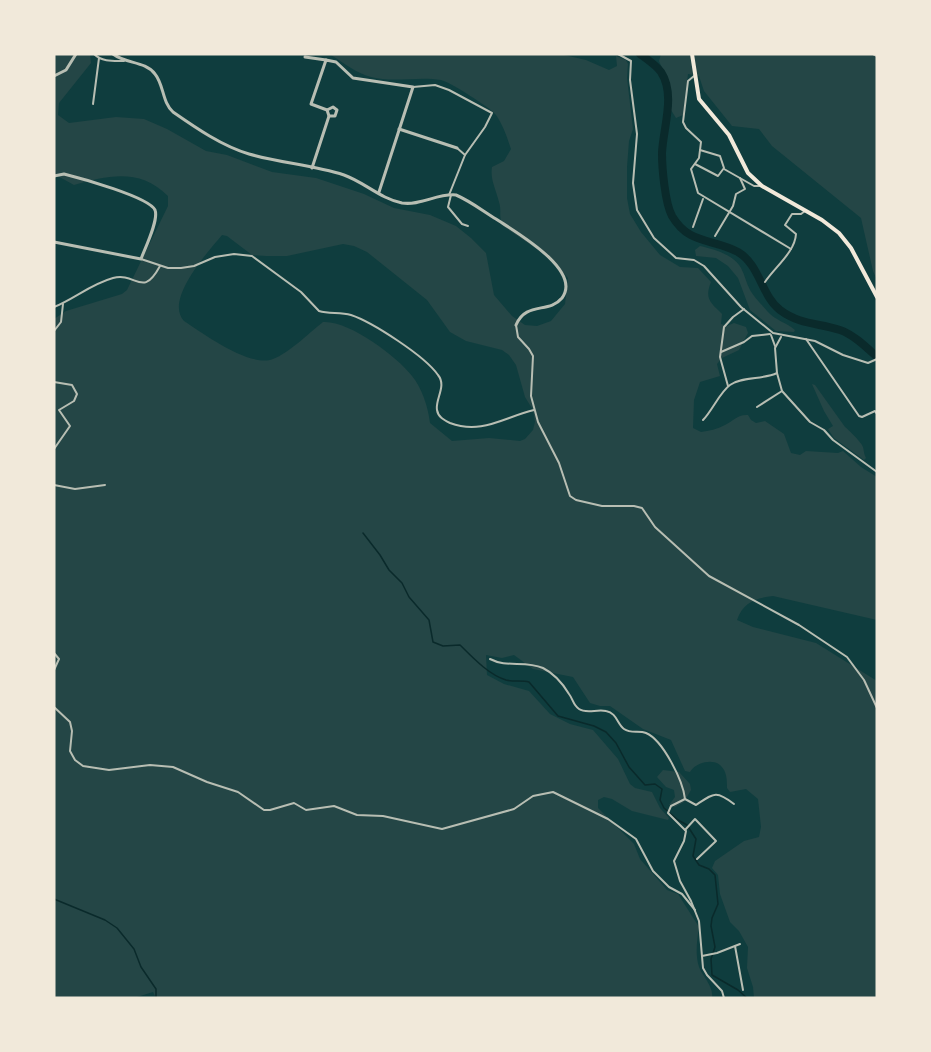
<svg xmlns="http://www.w3.org/2000/svg" width="931" height="1052" viewBox="0 0 931 1052" font-family="Jost,sans-serif">
<style>
.green{fill:#244646;fill-rule:evenodd}
.lines{fill:none;stroke-linecap:round;stroke-linejoin:round}
.stream{stroke:#0a2a2b;stroke-width:1.5}
.river{stroke:#0a2a2b;stroke-width:8}
.minor{stroke:#b8beb3;stroke-width:2}
.tertiary{stroke:#b8beb3;stroke-width:3}
.primary{stroke:#f1e9da;stroke-width:4}
</style>
<rect width="100%" height="100%" fill="#0f3d3e"/>
<g class="green">
<path d="M54,54H90L91,63L59,103L58,115L69,123L116,117L144,119L167,129L206,151L227,155L272,172L316,178L364,194L394,208L430,215L456,226L471,238L486,253L494,295L512,316L525,325L537,326L551,321L565,304L568,278L550,258L503,226C498,216 502,211 499,202C496,189 490,180 492,167L504,161L511,149C507,137 503,125 496,115C491,108 450,82 441,80C418,76 394,83 371,77C356,73 344,63 331,55L327,54H560L586,60L609,70L617,66L616,56L626,60L628,64L627,78L633,129L629,141L627,167V198L630,214L641,232L660,255L680,267L698,268L711,282C704,299 711,303 722,314L721,324L727,326L734,323L746,327L748,333L739,350L722,358L717,364L720,376L700,382L694,400L693,428L701,432C709,431 717,429 725,425C733,421 738,414 748,415L751,420L756,423L765,421L784,434L791,453L800,455L806,451L838,453L843,451L861,467L877,477V620L773,596C756,598 743,602 737,620L753,627L816,643L877,681V998H754L753,987L747,968L748,947L739,931L730,922L720,894L718,875L712,868L715,861L744,841L759,837L761,827L758,799L746,789L730,792L727,788C727,780 727,771 720,765C712,758 695,763 690,772L685,771L671,740L643,729L610,706H600L590,703L573,677L533,669L514,655L502,658L486,655L487,675L504,684L529,691L550,714L570,724L593,730L618,759L630,784L635,788L652,792L660,808L669,818L668,820L632,811L612,799L604,797L598,800V808L634,844L640,859L667,890L678,894L699,927C697,939 695,955 699,967C703,977 714,987 712,998H156L153,992L134,998H54V319L66,311L122,294L127,290L168,206V196C140,168 109,175 74,185L54,174ZM222,235L227,236L252,255L267,256H287L343,244L354,246L367,252L427,300L450,332L466,341L502,350L509,355L516,365L525,397L533,410L535,422L533,430L525,439L520,441L489,438L452,441L430,423C428,407 422,388 412,376C397,356 348,320 323,322C309,333 289,353 273,359C250,368 204,334 184,321C164,300 208,252 222,235Z"/>
<polygon points="661,54 877,54 877,280 873,271 861,218 772,146 759,129 732,126 704,91 699,76 688,74 683,115 676,118 671,110 667,80 659,61"/>
<path d="M700,246C714,249 734,255 741,268C745,275 746,283 750,290C754,297 763,306 768,312C775,320 787,323 795,330L794,332L776,331L750,310L738,278L728,266L716,258L696,256L695,250Z"/>
<path d="M812,384L815,385L845,427C848,429 862,443 863,447C864,451 864,455 866,458L864,460L834,438L828,429L833,426L824,411Z"/>
<polygon points="663,770 679,772 690,784 691,790 684,802 675,807 669,805 675,797 674,790 666,787 657,777"/>
</g>
<g class="lines">
<g class="stream">
<path d="M363,533L380,555L389,570L402,583L409,597L429,620L433,642L443,646L460,645C472,657 489,675 506,680C514,682 522,680 529,682L558,716L594,726L606,732L616,743L629,767L645,785L655,784L662,789L660,800L664,808L678,820L687,825L696,839L693,856L699,865L709,869L715,875L718,904L712,918L711,926L715,947L711,959L712,975L738,990L747,998"/>
<polyline points="54,899 105,920 117,928 134,949 141,967 156,989 156,998"/>
</g>
<path class="river" d="M640,54C647,59 656,65 661,72C676,95 663,128 662,153C662,168 665,203 672,216C689,245 712,238 738,252C760,265 761,295 780,310C800,325 819,323 840,330C854,335 866,347 877,357"/>
<g class="minor">
<path d="M94,54C102,62 113,61 124,61"/>
<polyline points="618,54 631,61 630,80 637,134 633,183 637,210 654,238 676,258 694,260 704,266 741,307 773,333 815,341 843,355 868,363 877,359"/>
<polyline points="873,54 877,56"/>
<polyline points="694,76 688,81 683,122 686,128 701,142 699,158 691,169 698,193 791,249"/>
<polyline points="413,87 435,85 449,90 492,113 485,127 465,155"/>
<polyline points="93,104 99,58"/>
<polyline points="695,164 718,176 724,168 720,156 700,150"/>
<polyline points="724,169 754,186 762,186"/>
<polyline points="449,195 465,155 457,148"/>
<polyline points="451,195 448,207 462,224 468,226"/>
<polyline points="693,227 703,199"/>
<polyline points="715,236 733,206 736,194 745,189 740,178"/>
<path d="M141,259L168,268H181L194,266L215,257L234,254L252,256L301,292L319,311C329,314 340,312 351,315C372,322 425,356 438,375C447,386 435,399 437,410C438,417 444,420 450,423C482,435 504,417 534,410"/>
<path d="M765,282C775,267 795,252 796,234L785,225L792,214H801L805,211"/>
<path d="M54,307C74,299 91,284 113,278C137,272 142,299 160,266"/>
<polyline points="516,325 518,337 529,349 533,356 531,396 538,422 559,463 570,496 576,500 602,506 634,506 642,508 655,527 709,576 799,625 847,657 864,680 877,708"/>
<polyline points="54,331 61,322 63,304"/>
<polyline points="771,335 775,346"/>
<polyline points="781,337 775,348 777,373 782,391 810,422 824,430 833,440 877,472"/>
<polyline points="806,339 859,416 862,417 875,411 877,414"/>
<polyline points="721,352 744,342 752,336 770,334"/>
<polyline points="54,382 72,385 77,394 74,401 59,410 70,426 54,449"/>
<polyline points="728,386 720,357 724,327 733,317 744,309"/>
<polyline points="757,407 782,391"/>
<path d="M703,420C712,411 720,392 730,385C743,376 763,380 777,373"/>
<polyline points="54,485 75,489 105,485"/>
<polyline points="54,653 59,659 54,670"/>
<path d="M490,659C507,668 525,660 543,668C553,673 563,684 569,694C573,699 573,705 579,709C586,714 597,709 606,711C617,713 617,724 624,729C631,734 639,730 646,733C663,740 683,781 685,799"/>
<polyline points="54,707 70,722 72,731 70,751 75,760 83,766 109,770 150,765 173,767 207,782 238,792 264,810 270,810 294,803 306,810 334,806 357,815 383,816 442,829 514,809 533,796 553,792 608,819 636,839 653,871 669,887 682,894 695,910"/>
<polyline points="685,799 671,806 668,813 686,831 684,841 674,861 680,881 691,901 699,921 703,968 707,975 722,991 724,998"/>
<path d="M685,799L696,805C714,793 716,790 734,804"/>
<polyline points="685,830 695,819 716,841 697,859"/>
<polyline points="735,946 743,990"/>
<polyline points="702,956 717,953 740,944"/>
</g>
<g class="tertiary">
<path d="M113,54C126,64 145,61 155,74C164,85 162,102 173,112C196,128 222,146 249,154C280,163 313,165 344,175C364,182 381,199 402,203C420,206 438,193 456,195C470,201 483,211 496,219C514,231 583,270 562,298C549,314 526,301 516,325"/>
<polyline points="305,57 326,60"/>
<polyline points="54,76 66,70 76,54"/>
<polyline points="327,110 333,107 337,110 335,116 329,116"/>
<polyline points="399,129 457,148"/>
<polyline points="312,168 329,116 327,110 311,104 326,60 336,62 353,78 413,87 379,192"/>
<path d="M54,176L64,174C80,178 149,197 155,210C159,220 145,248 141,259L54,242"/>
</g>
<polyline class="primary" points="692,54 699,99 729,135 748,173 762,186 822,220 839,233 851,248 877,297"/>
</g>
<rect width="931" height="1052" fill="none" stroke="#f1e9da" stroke-width="111"/>
</svg>
